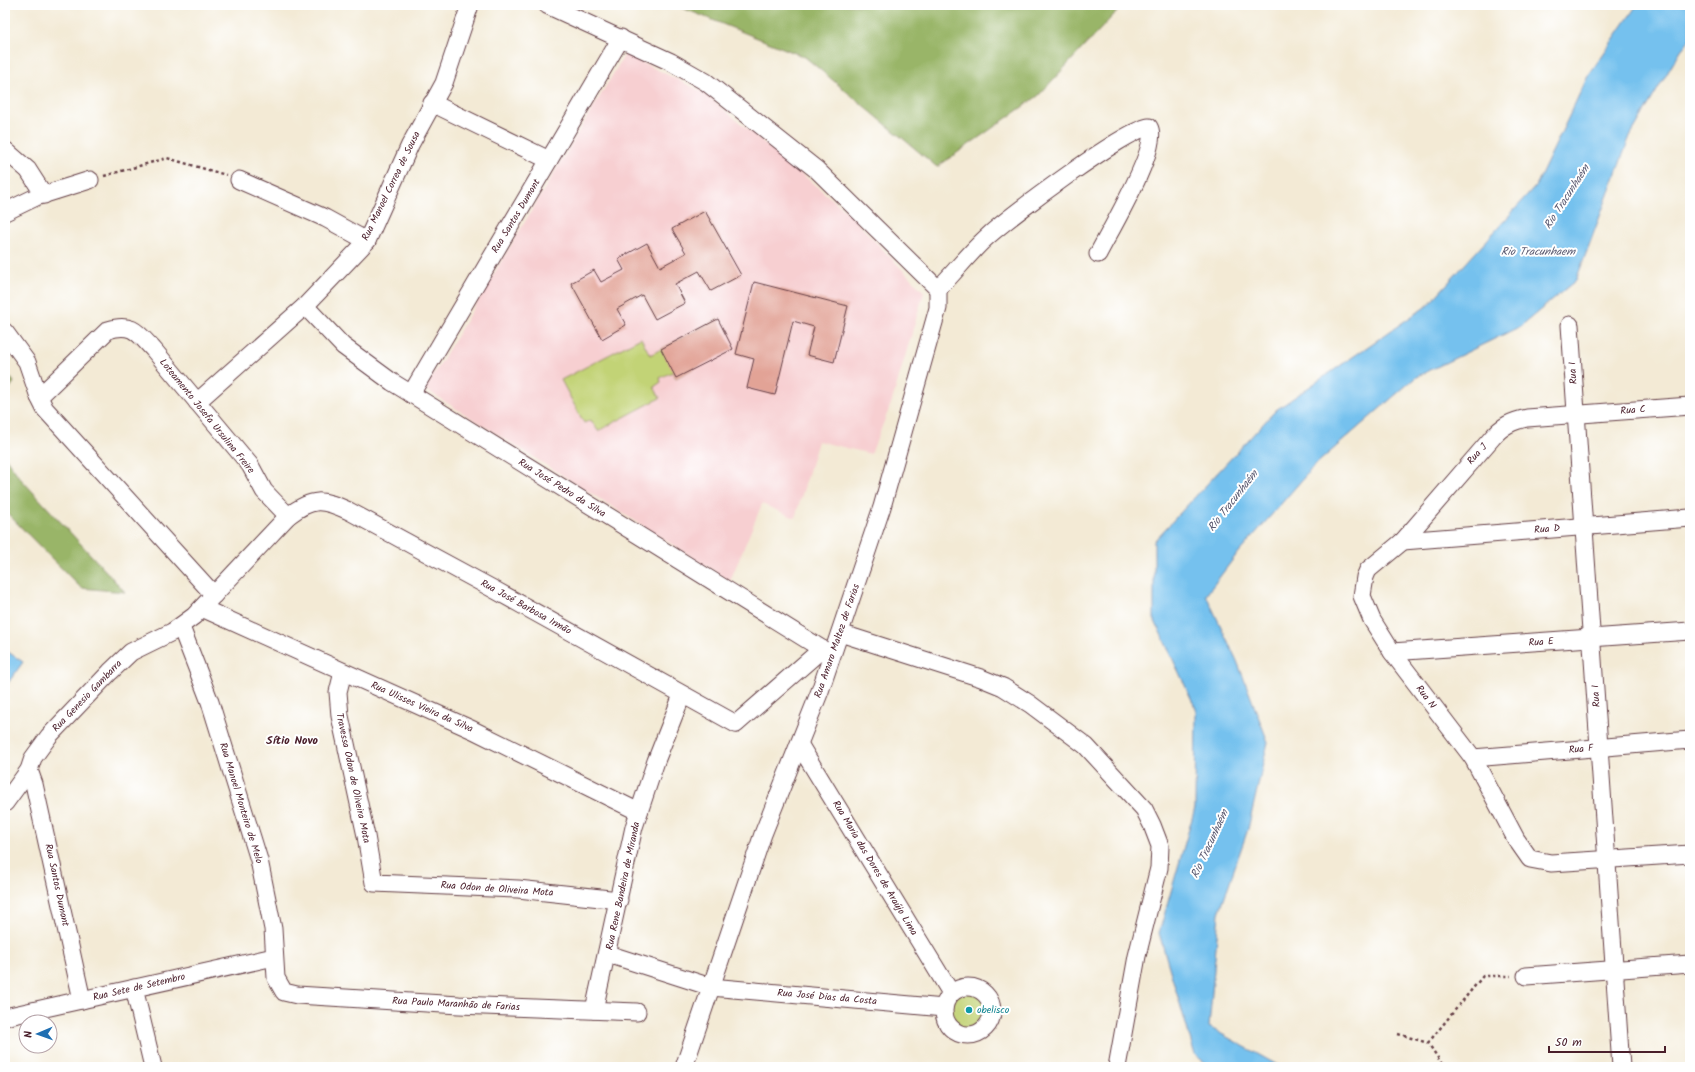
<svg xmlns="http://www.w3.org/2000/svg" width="1695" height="1072" viewBox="0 0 1695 1072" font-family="Kalam,sans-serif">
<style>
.built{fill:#f7cfd1}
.green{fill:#c2d376;stroke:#867950}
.forest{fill:#99b567;stroke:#726a49}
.water{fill:#74c1ee;stroke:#5f708c}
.building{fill:#e2a396}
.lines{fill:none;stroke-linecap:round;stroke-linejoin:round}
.street-casing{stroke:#633d44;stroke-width:19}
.path{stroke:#633d44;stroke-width:2.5;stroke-dasharray:3 3;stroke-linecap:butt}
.street{stroke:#fff;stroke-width:17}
.culture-dot{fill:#0f9aa8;stroke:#fff;stroke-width:1.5}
.labels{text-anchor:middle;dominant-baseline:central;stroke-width:4;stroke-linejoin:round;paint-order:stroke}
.street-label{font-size:10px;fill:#4a1f2b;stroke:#fff}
.culture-label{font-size:10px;fill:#0d838f;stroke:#fff;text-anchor:start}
.water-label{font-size:11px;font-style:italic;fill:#59586f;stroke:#fff}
.quarter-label{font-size:12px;font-weight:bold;fill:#4a1f2b;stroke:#fff}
</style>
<rect width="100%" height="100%" fill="#fff"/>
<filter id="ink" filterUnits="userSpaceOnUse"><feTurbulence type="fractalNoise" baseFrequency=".025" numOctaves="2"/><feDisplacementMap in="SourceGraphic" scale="8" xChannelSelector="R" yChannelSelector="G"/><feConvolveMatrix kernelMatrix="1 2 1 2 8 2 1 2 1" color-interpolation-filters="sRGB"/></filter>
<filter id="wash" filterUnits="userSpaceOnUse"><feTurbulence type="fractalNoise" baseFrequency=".012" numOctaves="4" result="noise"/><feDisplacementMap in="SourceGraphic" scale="16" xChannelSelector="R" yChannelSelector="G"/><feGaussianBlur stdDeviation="0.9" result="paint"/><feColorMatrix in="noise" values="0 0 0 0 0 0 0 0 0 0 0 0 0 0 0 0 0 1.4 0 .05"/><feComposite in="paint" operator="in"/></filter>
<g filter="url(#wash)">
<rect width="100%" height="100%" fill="#f3ead5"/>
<polygon class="built" points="625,54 703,92 845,210 924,292 891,404 871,454 818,441 795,518 762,504 730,581 425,389"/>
<g class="green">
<polygon points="718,319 702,364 676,378 672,372 660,378 661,382 654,387 660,398 598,431 591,420 584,423 561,380 641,338 650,355"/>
<circle cx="968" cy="1011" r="24"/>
</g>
<g class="forest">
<polygon points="675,5 1123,5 1038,96 937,167 805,57"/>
<polygon points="5,371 14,382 5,395"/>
<polygon points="5,457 20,478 125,592 81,588 5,511"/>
</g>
<g class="water">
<polygon points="1637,5 1690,5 1690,39 1681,50 1630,136 1576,280 1521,326 1416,377 1314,466 1234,558 1206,595 1237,661 1268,742 1248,829 1219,913 1209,1027 1281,1067 1211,1067 1195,1055 1159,933 1195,808 1196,709 1154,619 1154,541 1276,410 1428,305 1536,186 1588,76"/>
<polygon points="5,650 23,662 8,683 5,681"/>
</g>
<g id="blocks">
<g class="building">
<polygon points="705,211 741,275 711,291 699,271 675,284 685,303 655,319 642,295 617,309 626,325 602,339 571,283 594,270 601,282 624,270 618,259 647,243 660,267 686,253 672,229"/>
<polygon points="754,282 848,306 834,362 807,355 814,327 793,321 775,395 747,388 754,359 736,354"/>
<polygon points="718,319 733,349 676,378 661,349"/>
</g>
</g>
</g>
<g filter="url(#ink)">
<use href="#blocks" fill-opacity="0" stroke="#633d44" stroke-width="1"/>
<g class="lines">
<defs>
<g id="street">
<polyline points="547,5 671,62 706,82 817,170 938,289"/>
<polyline points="432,103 549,160"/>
<polyline points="5,150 28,170 44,195"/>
<polyline points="239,180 325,218 367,241"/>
<polyline points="5,212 36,197 90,180"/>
<path d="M938,289C955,272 970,252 988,236C1009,217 1127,128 1149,127C1161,146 1108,234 1098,254"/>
<polyline points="305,306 343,346 392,382 830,654"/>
<polyline points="1570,325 1621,1067"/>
<polyline points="5,332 27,362 39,397 45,409 214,595"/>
<polyline points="411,394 621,38"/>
<path d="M39,397L108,330C132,322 138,333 153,349L250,465L264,491L288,516"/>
<polyline points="197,402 305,306 367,241 410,145 444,83 470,5"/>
<path d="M1690,406L1527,418C1512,421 1502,426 1492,438L1403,541L1368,570L1365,577L1362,596L1372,620L1392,652L1473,758L1516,839L1530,859L1551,863L1690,854"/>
<polyline points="1403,541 1690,518"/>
<polyline points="202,608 473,730 639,812"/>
<polyline points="181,627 210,702 259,860 273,929 276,978 284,992 297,995 459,1005 637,1012"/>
<polyline points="840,633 981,678 1003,687 1030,704 1086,746 1144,809 1152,825 1160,846 1159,868 1137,956 1117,1067"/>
<polyline points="1392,652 1690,631"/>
<polyline points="343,672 338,692 340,716 366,836 374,883 518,889 619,900"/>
<polyline points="799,744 951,993"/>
<polyline points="1473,758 1690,740"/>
<polyline points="29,770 34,784 82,1000"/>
<path d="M5,803L29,770L33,758L49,736L110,672L131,652L172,632L194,616L288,516C313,497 322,499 349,511L495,590L736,724L822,649"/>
<polyline points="608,954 711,987 944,1008"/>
<polyline points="1526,976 1690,964"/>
<circle cx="968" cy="1011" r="24"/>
<polyline points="134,988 153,1067"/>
<polyline points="594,1010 634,827 656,761 682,695"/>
<polyline points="5,1017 274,957"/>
<polyline points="684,1067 763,834 820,691 882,507 938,308 938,289"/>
</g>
</defs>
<use href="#street" class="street-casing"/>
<g class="path">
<polyline points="104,176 167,158 226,175"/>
<polyline points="1398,1034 1428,1043 1444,1067"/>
<polyline points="1428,1043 1483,976 1511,976"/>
</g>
<use href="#street" class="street"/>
</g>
</g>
<circle class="culture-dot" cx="969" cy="1010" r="4"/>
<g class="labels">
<g class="street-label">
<text transform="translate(391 186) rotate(-64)">Rua Manoel Correa de Sousa</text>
<text transform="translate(516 216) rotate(-59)">Rua Santos Dumont</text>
<text transform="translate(1573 373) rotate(-94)">Rua I</text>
<text transform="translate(1633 410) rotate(-4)">Rua C</text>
<text transform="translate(207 416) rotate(51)">Loteamento Josefa Ursulina Freire</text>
<text transform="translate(1477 454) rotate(-48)">Rua J</text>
<text transform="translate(562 488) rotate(32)">Rua José Pedro da Silva</text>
<text transform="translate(1547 529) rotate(-4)">Rua D</text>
<text transform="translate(526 607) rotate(29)">Rua José Barbosa Irmão</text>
<text transform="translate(837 641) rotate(-71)">Rua Amaro Maltez de Farias</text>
<text transform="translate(1541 642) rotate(-4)">Rua E</text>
<text transform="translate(87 696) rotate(-46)">Rua Genesio Gambarra</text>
<text transform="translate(1596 696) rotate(-94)">Rua I</text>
<text transform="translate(1426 697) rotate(53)">Rua N</text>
<text transform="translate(422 707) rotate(24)">Rua Ulisses Vieira da Silva</text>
<text transform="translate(1581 749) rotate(-5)">Rua F</text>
<text transform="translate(353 778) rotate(78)">Travessa Odon de Oliveira Mota</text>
<text transform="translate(241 803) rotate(73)">Rua Manoel Monteiro de Melo</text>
<text transform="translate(875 868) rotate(59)">Rua Maria das Dores de Araújo Lima</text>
<text transform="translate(57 885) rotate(78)">Rua Santos Dumont</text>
<text transform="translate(623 886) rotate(-78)">Rua Rene Bandeira de Miranda</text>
<text transform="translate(497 889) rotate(4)">Rua Odon de Oliveira Mota</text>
<text transform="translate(139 987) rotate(-13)">Rua Sete de Setembro</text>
<text transform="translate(827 997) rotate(5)">Rua José Dias da Costa</text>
<text transform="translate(456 1004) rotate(3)">Rua Paulo Maranhão de Farias</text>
</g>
<g class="culture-label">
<text x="977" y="1010">obelisco</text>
</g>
<g class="water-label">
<text transform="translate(1567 197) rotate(-57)">Rio Tracunhaém</text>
<text x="1538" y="252">Rio Tracunhaem</text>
<text transform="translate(1233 501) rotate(-52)">Rio Tracunhaém</text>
<text transform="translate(1210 844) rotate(-65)">Rio Tracunhaém</text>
</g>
<g class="quarter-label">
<text x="292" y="740">Sítio Novo</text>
</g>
</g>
<rect width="1695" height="1072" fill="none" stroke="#fff" stroke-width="20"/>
<g transform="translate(38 1034) rotate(268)"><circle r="19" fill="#ffffff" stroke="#b7a5aa"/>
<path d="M0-3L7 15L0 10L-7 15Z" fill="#1f6fb2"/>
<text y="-6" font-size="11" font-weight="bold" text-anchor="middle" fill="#4a1f2b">N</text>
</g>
<path d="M1549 1046v6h116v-6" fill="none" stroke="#4a1f2b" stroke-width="2"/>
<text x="1555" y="1046" font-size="12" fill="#4a1f2b" stroke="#ffffff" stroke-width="3" paint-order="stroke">50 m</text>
</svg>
